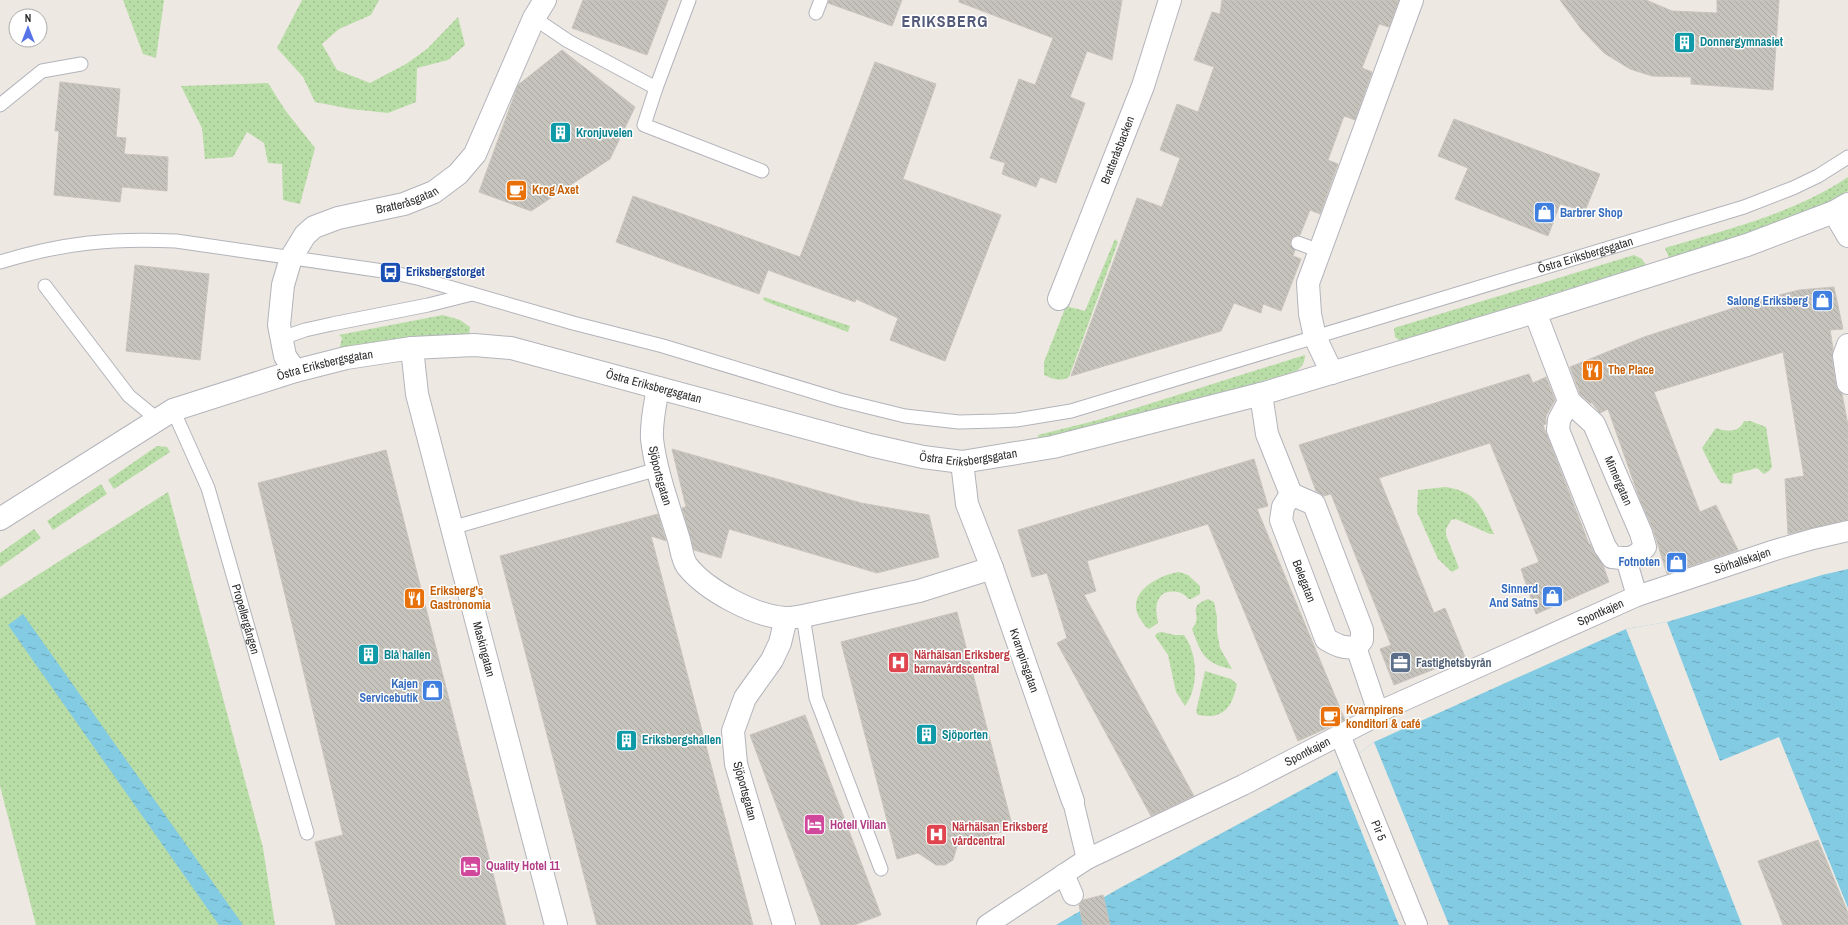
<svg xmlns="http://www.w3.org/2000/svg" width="1848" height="925" viewBox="0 0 1848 925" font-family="'Archivo Narrow',sans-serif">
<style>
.grass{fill:url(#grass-dots)}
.water{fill:url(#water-ripples)}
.pier{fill:#ede8e2}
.building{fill:url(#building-back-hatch);stroke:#c9c4bc}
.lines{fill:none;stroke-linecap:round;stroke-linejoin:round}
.service-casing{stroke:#b3b4bc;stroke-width:15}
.pedestrian-casing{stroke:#b3b4bc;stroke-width:22}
.minor-casing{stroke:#b3b4bc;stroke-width:24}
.service{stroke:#fff;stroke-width:13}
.pedestrian{stroke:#fff;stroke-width:20}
.minor{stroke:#fff;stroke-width:22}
.labels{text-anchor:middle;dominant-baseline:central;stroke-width:3;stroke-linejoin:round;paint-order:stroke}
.culture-label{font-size:12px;font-weight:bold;fill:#0d838f;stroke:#fff;text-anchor:start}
.street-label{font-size:12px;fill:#2e2e2e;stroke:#fff}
.food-label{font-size:12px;font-weight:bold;fill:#c56008;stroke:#fff;text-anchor:start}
.shop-label{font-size:12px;font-weight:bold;fill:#366cbe;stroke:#fff;text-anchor:end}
.transit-label{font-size:12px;font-weight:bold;fill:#164399;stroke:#fff;text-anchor:start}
.health-label{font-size:12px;font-weight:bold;fill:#be3a42;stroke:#fff;text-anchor:start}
.service-label{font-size:12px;font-weight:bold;fill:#4e5e75;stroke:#fff;text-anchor:start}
.hotel-label{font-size:12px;font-weight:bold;fill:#b23c85;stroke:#fff;text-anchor:start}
.district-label{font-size:16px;font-weight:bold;letter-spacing:1px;fill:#535a7a;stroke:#fff}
</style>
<defs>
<pattern id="grass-dots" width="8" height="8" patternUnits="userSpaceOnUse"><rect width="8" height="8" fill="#b9dda6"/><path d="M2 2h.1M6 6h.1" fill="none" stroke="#9fbe8f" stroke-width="1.8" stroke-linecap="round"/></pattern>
<pattern id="water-ripples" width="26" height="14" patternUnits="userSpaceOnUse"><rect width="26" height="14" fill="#82cbe2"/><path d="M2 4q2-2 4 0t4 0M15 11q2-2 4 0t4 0" fill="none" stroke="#6ba5b8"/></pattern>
<pattern id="building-back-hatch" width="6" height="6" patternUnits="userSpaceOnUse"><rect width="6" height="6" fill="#c6c3bd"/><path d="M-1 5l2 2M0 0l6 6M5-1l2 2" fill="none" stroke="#aaa8a3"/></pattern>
</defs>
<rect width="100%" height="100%" fill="#ede8e2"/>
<g class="grass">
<polygon points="123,0 164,0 156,58 143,54"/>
<polygon points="302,0 379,0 371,15 339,29 322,44 337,70 370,83 406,64 427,49 458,17 465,45 448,60 417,68 416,102 388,113 351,109 315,102 303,77 277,48"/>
<polygon points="268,83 285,110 315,148 300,204 283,200 282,164 268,163 264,143 247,132 233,157 205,159 202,128 181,86"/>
<path d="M1848,177V191C1794,222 1733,240 1673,259L1669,258L1665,248C1728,229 1793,214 1848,177Z"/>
<path d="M1115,239L1118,242L1069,377C1060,382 1053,379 1044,375V362L1066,306L1085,311Z"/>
<polygon points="1634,255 1642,259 1646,265 1407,339 1399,340 1395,337 1394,328"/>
<polygon points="764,297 850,326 848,332 772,304 763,300"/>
<polygon points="443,315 460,320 470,327 469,338 339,351 342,338 339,335"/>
<path d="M1305,355C1305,362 1302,367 1296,371L1129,422L1040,443L1038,435L1098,420Z"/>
<path d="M1744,421H1750L1766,427L1772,467L1769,471L1764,474L1757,468L1733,474L1732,484L1721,483L1714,472L1702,448L1716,428C1726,432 1739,433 1744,421Z"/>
<polygon points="157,446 167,447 170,452 114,489 108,480"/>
<polygon points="101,484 107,494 53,530 47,521"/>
<path d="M1445,487C1477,491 1482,508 1494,534H1490L1456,519L1451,520L1446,529V535L1459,568L1452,572L1438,559L1417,512L1418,490Z"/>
<polygon points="168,492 263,848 275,925 36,925 0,786 0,599"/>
<polygon points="34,529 41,538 0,567 0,553"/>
<path d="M1179,572L1188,575L1200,586V594L1191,599H1188C1184,590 1165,589 1160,597C1154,605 1157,615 1158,623L1149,629C1144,626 1142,621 1139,617C1126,592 1159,575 1179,572Z"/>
<path d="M1208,599L1214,602L1217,617V632L1220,648L1232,669C1204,664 1201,653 1192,629C1205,615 1184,608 1208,599Z"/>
<path d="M1162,632L1175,635H1184C1198,654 1199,688 1185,706L1176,692L1168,655L1155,636L1157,633Z"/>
<path d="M1205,671L1231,679L1237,684C1232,707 1224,720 1198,715L1196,712Z"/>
</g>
<g class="water">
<polygon points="1848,569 1848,925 1056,925 1118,889 1337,771 1374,742 1626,629 1667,622 1822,575"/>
<polygon points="23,614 243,925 219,925 8,625"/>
</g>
<g class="pier">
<polygon points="1667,622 1720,761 1779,737 1848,908 1848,925 1742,925 1626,629"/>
<polygon points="1374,742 1449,925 1399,925 1337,771"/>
</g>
<g class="building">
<polygon points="583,0 668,0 647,55 572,28"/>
<polygon points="829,0 902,0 892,26 828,3"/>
<polygon points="959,0 1122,0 1112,60 1087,51 1070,97 1085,103 1056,183 1040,177 1036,187 1002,174 1005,163 990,158 1019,79 1035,85 1053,38 959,2"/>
<polygon points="1222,0 1399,0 1389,27 1379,24 1362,68 1372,72 1355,120 1344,116 1328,160 1338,164 1320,214 1310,210 1300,235 1293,237 1291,240 1290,245 1295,250 1293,256 1301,259 1281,311 1263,304 1261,313 1234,303 1221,331 1071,376 1137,198 1162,207 1180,158 1160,150 1177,104 1198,112 1214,67 1194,60 1212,12 1220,14"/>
<polygon points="1560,0 1646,0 1672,11 1717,13 1717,0 1779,0 1773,90 1691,84 1691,77 1652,76 1630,69 1604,53 1582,30"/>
<polygon points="562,50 635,107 610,159 531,211 479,192 518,85"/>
<polygon points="875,62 936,84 903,179 1001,215 945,361 890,340 898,318 856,299 855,302 768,270 759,294 616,242 633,196 800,257"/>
<polygon points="60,82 120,89 116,137 126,138 124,154 168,157 167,191 122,187 120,202 54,195 59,131 55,131"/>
<polygon points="1454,119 1600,174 1585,211 1560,204 1548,236 1455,199 1468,168 1438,156"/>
<polygon points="135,265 209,274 200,360 126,351"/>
<polygon points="1834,287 1843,329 1830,330 1833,348 1832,358 1836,385 1838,390 1842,394 1848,425 1848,520 1788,534 1785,479 1804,476 1783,352 1654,392 1700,512 1716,505 1738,550 1667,574 1653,529 1640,500 1608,409 1600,413 1592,403 1590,403 1580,394 1570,367 1644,337 1752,302 1799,290"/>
<polygon points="1529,374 1533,383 1546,377 1555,400 1546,416 1546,424 1543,425 1589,544 1590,544 1595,554 1603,565 1609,582 1536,614 1521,569 1539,562 1490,443 1379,478 1434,613 1445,608 1465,657 1394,685 1380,649 1391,645 1331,494 1324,496 1316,491 1299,445"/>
<polygon points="672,449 861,503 929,515 939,557 877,573 729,529 721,558 694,550 682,508 686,507"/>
<polygon points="386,450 506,925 336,925 315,842 343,835 258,483"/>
<polygon points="1254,459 1268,506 1257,509 1345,720 1298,741 1208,524 1087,561 1096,591 1084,595 1194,796 1151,816 1057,643 1067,638 1047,573 1032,577 1018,530"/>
<polygon points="658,514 666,541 651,536 753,925 597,925 500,556"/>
<polygon points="957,612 1013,829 958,843 953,860 945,865 936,865 918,853 897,859 841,642"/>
<polygon points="805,715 881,915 854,925 821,925 750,735"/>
<polygon points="1818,840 1848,913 1848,925 1783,925 1758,861"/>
<polygon points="1103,895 1110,925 1083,925 1079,905 1083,900"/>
</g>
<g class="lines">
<defs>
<g id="service">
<polyline points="816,13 821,0"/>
<polyline points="534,18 568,41 656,88 689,0"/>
<polyline points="656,88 644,125 762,171"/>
<polyline points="0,105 42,71 81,64"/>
<polyline points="1298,243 1320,251"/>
<path id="s1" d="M0,262C63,243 110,238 176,241L390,272L421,279L573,323L663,346L840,400L905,416L959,422L996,421L1016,420L1071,411L1744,207L1793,188L1818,176L1848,157"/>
<polyline points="45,286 129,396 157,419"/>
<polyline points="282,338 305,330 332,324 428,305 472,294"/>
<path id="s2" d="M173,410L208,488L307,833"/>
<polyline points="451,528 658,469"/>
<polyline points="803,616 816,698 881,869"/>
</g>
<g id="pedestrian">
<polyline points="1626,559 1637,596"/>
<polyline points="1356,647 1378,712"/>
<path id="s3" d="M1340,735L1417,925"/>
<polyline points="1073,801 1087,859"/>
<polyline points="1064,874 1073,895"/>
<path id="s4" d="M987,925L1087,859L1243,785L1369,720L1378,712L1637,596L1775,550L1813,539L1848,531"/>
</g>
<g id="minor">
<polyline points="1834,212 1848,236"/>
<path id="s5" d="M1059,299L1143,86L1170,0"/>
<path id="s6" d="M1535,312L1569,401L1594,424L1641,533L1645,547C1634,560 1627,559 1612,557L1605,547L1558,430L1559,420L1569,401"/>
<polyline points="1848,345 1844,356 1848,383"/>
<path id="s7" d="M412,348L417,394L556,925"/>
<path id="s8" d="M295,371L285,356L279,325L283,285L291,258L305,235L314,227L338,218L404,204L434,192L458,174L475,154L534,18L545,0"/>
<polyline points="1332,373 1315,337 1310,314 1308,283 1412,0"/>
<path id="s9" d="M658,388C655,405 651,422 652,439C656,473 669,507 679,540C681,547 682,559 687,566C706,590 754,616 785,618C791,618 797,617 803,616L919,591L992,568"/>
<path d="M1261,394L1267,434L1291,494L1314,504L1362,630V640L1356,647C1344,649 1336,645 1326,639L1281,520L1283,507L1291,494"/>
<path id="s10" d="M962,462L967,504L992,568L1073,801"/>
<path id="s11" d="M0,519L173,410L295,371L346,358L412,348L474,345L511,348L870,445L923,457L962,462L1053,447L1261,394L1535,312L1747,245L1834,212L1848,204"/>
<polyline points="784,925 736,764 733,731 745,698 772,660 780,643 786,618"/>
</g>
</defs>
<use href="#service" class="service-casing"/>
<use href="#pedestrian" class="pedestrian-casing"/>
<use href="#minor" class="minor-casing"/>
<use href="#service" class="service"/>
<use href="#pedestrian" class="pedestrian"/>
<use href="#minor" class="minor"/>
</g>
<defs>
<symbol id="building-square" viewBox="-11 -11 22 22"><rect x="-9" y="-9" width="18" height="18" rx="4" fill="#0f9aa8" stroke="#fff"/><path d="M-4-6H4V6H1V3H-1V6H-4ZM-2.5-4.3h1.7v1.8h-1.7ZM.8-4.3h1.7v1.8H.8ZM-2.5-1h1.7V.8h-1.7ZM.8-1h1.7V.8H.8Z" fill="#fff"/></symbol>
<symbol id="cafe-square" viewBox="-11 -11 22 22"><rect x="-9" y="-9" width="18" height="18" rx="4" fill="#e8710a" stroke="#fff"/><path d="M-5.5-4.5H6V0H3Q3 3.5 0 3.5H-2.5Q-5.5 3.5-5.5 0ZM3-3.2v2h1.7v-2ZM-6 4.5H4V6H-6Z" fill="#fff"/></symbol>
<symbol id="shop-square" viewBox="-11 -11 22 22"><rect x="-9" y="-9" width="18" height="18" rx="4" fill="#3f7fe0" stroke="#fff"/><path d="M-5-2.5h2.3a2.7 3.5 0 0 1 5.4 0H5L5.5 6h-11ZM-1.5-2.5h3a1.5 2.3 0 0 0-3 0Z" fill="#fff"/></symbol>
<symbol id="bus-square" viewBox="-11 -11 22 22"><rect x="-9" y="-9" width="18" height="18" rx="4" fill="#1a4fb4" stroke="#fff"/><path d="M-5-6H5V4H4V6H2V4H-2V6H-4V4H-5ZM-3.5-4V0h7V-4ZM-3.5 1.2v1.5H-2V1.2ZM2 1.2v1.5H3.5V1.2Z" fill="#fff"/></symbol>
<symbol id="restaurant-square" viewBox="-11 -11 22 22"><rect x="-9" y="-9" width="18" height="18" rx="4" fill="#e8710a" stroke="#fff"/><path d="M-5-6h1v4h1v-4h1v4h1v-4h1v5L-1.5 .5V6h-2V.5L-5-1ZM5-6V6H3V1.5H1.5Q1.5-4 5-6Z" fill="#fff"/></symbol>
<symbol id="hospital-square" viewBox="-11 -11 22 22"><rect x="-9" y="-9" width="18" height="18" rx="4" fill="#e0444e" stroke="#fff"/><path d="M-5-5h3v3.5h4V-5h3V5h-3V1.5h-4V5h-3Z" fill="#fff"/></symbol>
<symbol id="office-square" viewBox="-11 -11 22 22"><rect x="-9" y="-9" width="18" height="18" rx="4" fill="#5c6f8a" stroke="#fff"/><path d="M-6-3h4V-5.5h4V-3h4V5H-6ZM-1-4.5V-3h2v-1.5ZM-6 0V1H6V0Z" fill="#fff"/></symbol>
<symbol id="hotel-square" viewBox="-11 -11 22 22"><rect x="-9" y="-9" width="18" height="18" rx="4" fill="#d1479c" stroke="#fff"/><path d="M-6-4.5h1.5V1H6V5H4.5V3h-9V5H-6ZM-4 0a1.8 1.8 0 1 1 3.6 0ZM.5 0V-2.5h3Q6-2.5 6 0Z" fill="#fff"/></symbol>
</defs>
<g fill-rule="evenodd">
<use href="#building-square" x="1672" y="30" width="25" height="25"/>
<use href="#building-square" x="548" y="120" width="25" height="25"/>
<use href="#cafe-square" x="504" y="178" width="25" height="25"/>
<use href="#shop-square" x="1532" y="200" width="25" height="25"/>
<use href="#bus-square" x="378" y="260" width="25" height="25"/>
<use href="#shop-square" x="1810" y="288" width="25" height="25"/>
<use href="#restaurant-square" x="1580" y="358" width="25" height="25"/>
<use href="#shop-square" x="1664" y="550" width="25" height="25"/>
<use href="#shop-square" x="1540" y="584" width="25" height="25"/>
<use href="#restaurant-square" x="402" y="586" width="25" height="25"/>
<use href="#building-square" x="356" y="642" width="25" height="25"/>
<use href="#hospital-square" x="886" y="650" width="25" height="25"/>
<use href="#office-square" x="1388" y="650" width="25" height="25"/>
<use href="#shop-square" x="420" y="678" width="25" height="25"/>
<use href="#cafe-square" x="1318" y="704" width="25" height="25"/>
<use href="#building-square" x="914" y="722" width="25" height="25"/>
<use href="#building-square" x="614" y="728" width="25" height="25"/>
<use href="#hotel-square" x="802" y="812" width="25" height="25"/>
<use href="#hospital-square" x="924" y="822" width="25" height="25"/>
<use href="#hotel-square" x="458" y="854" width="25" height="25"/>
</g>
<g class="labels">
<g class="culture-label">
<text x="1700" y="42">Donnergymnasiet</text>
<text x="576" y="133">Kronjuvelen</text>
<text x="384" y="655">Blå hallen</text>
<text x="942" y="735">Sjöporten</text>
<text x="642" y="740">Eriksbergshallen</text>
</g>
<g class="street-label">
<text stroke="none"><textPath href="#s5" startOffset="160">Bratteråsbacken</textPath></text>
<text stroke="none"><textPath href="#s8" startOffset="254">Bratteråsgatan</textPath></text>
<text stroke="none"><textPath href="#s1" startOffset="1634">Östra Eriksbergsgatan</textPath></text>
<text stroke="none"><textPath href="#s11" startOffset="363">Östra Eriksbergsgatan</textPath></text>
<text stroke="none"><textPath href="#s11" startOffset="699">Östra Eriksbergsgatan</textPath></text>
<text stroke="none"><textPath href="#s11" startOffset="1023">Östra Eriksbergsgatan</textPath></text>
<text stroke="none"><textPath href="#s9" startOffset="89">Sjöportsgatan</textPath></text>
<text stroke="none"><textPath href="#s6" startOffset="191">Mimergatan</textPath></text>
<text stroke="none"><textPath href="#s4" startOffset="841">Sörhallskajen</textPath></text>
<text transform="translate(1304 581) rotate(69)">Belegatan</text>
<text stroke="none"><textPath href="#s4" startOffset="690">Spontkajen</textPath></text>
<text stroke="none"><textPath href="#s2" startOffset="222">Propellergången</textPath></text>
<text stroke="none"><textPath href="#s7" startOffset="310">Maskingatan</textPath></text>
<text stroke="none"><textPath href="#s10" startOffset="209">Kvarnpirsgatan</textPath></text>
<text stroke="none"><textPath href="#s4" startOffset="365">Spontkajen</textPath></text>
<text transform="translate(745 791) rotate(75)">Sjöportsgatan</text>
<text stroke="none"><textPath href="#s3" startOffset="103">Pir 5</textPath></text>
</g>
<g class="food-label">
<text x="532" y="190">Krog Axet</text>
<text x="1608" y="370">The Place</text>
<text x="430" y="591">Eriksberg's<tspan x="430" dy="14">Gastronomia</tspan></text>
<text x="1346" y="710">Kvarnpirens<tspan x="1346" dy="14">konditori &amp; café</tspan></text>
</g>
<g class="shop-label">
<text x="1560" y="213" text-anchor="start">Barbrer Shop</text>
<text x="1808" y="301">Salong Eriksberg</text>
<text x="1660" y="562">Fotnoten</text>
<text x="1538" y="589">Sinnerd<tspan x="1538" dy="14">And Satns</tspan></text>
<text x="418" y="684">Kajen<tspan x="418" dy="14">Servicebutik</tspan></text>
</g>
<g class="transit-label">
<text x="406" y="272">Eriksbergstorget</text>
</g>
<g class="health-label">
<text x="914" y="655">Närhälsan Eriksberg<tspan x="914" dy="14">barnavårdscentral</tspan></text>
<text x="952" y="827">Närhälsan Eriksberg<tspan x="952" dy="14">vårdcentral</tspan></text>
</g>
<g class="service-label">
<text x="1416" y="663">Fastighetsbyrån</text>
</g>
<g class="hotel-label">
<text x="830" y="825">Hotell Villan</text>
<text x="486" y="866">Quality Hotel 11</text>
</g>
<g class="district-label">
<text x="945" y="21">ERIKSBERG</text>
</g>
</g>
<g transform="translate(28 28)"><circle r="19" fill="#ffffff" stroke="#ababab"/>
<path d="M0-3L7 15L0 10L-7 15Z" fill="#5674e7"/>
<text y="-6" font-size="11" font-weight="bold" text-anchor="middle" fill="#2e2e2e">N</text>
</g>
</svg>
